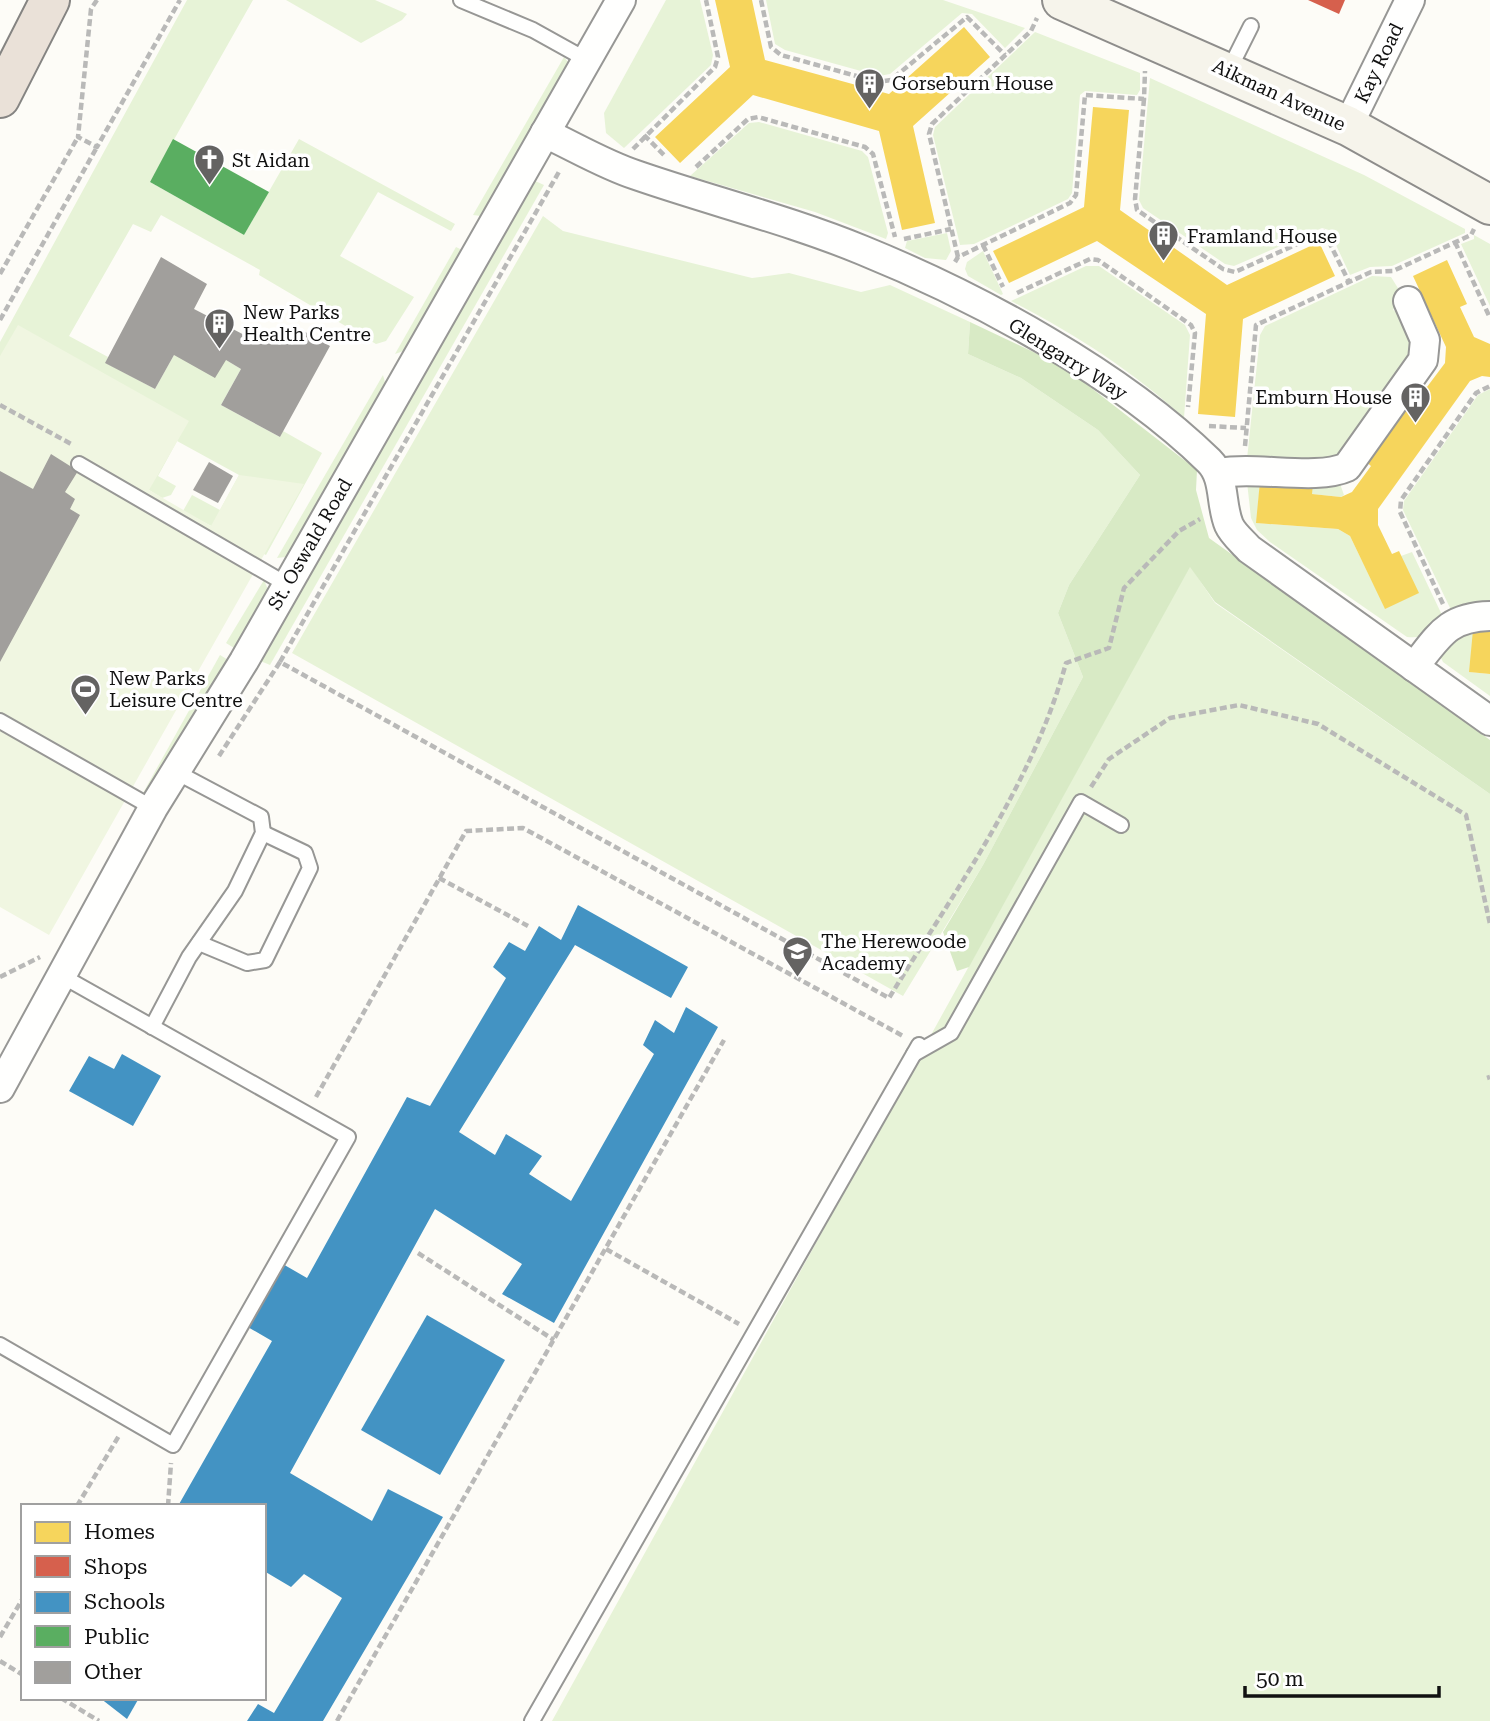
<svg xmlns="http://www.w3.org/2000/svg" width="1490" height="1721" viewBox="0 0 1490 1721" font-family="'Roboto Serif',serif">
<style>
.green{fill:#e7f3d7}
.forest{fill:#d8eac5}
.pitch{fill:#f0f6e1}
.homes{fill:#f6d55c}
.shops{fill:#d6604d}
.schools{fill:#4393c3}
.public{fill:#5aae61}
.building{fill:#a19f9c}
.lines{fill:none;stroke-linecap:round;stroke-linejoin:round}
.lane-casing{stroke:#979795;stroke-width:18}
.street-casing{stroke:#979795;stroke-width:32}
.secondary-casing{stroke:#8e8d8b;stroke-width:42}
.highway-casing{stroke:#858482;stroke-width:42}
.path{stroke:#b9b9b8;stroke-width:4.5;stroke-dasharray:7 3.5;stroke-linecap:butt}
.lane{stroke:#fffffe;stroke-width:14}
.street{stroke:#fffffe;stroke-width:28}
.secondary{stroke:#f6f4eb;stroke-width:38}
.highway{stroke:#eae1d8;stroke-width:38}
.labels{text-anchor:middle;dominant-baseline:central;stroke-width:7;stroke-linejoin:round;paint-order:stroke}
.street-label{font-size:19px;fill:#111;stroke:#fff}
.poi-label{font-size:19px;fill:#111;stroke:#fff;text-anchor:start}
</style>
<rect width="100%" height="100%" fill="#fdfcf7"/>
<g class="green">
<polygon points="187,0 253,0 150,182 244,235 299,139 455,224 451,231 378,192 340,256 414,297 386,341 376,344 259,275 260,270 161,215 151,232 133,224 69,336 108,357 106,363 155,389 174,355 226,360 241,369 221,405 280,437 283,431 322,453 266,555 183,511 192,495 220,510 239,475 177,441 158,476 176,486 171,495 162,498 0,398 0,342"/>
<polygon points="286,0 375,0 407,14 402,20 361,43"/>
<polygon points="666,0 700,0 713,55 711,65 624,148 606,133 604,113"/>
<polygon points="766,0 943,0 1025,28 1005,48 972,14 962,13 890,74 879,76 785,50 775,44"/>
<polygon points="1035,32 1140,73 1140,90 1137,95 1085,91 1080,95 1072,193 1068,199 974,244 960,245 933,135 935,127"/>
<polygon points="564,57 573,68 489,217 473,215"/>
<polygon points="1150,78 1364,175 1465,229 1465,233 1392,266 1370,267 1350,275 1329,230 1322,228 1234,266 1225,264 1143,208 1139,200"/>
<polygon points="759,122 862,151 868,157 888,233 886,239 815,212 690,176 749,123"/>
<polygon points="533,180 544,185 270,665 258,660"/>
<polygon points="543,216 563,231 752,278 789,273 861,292 890,285 970,322 968,354 1021,378 1098,430 1140,475 1069,585 1058,613 1083,677 983,865 903,996 292,653"/>
<polygon points="947,233 951,251 946,260 925,258 905,248 907,241"/>
<polygon points="1474,235 1490,244 1490,306 1461,244 1474,239"/>
<polygon points="456,247 468,253 415,347 395,354"/>
<polygon points="983,251 1003,294 1001,295 968,276 965,269 967,262"/>
<path d="M1086,266H1099L1185,325L1190,335L1184,418C1133,371 1073,333 1011,301Z"/>
<polygon points="1372,276 1391,277 1401,293 1393,310 1410,317 1420,339 1340,457 1329,461 1247,459 1260,335 1265,326"/>
<polygon points="383,375 388,393 294,556 277,558"/>
<polygon points="1490,389 1490,607 1452,612 1403,510 1404,501 1478,395"/>
<path d="M1257,476L1338,478L1344,495L1341,497L1312,494V484L1260,481L1257,523L1338,529L1350,536L1385,608L1418,593L1401,556L1412,552L1442,615C1436,632 1424,639 1407,637L1270,542L1257,530L1251,518L1247,482Z"/>
<polygon points="1190,566 1215,603 1490,794 1490,1721 552,1721"/>
<polygon points="264,580 271,597 239,651 226,643"/>
<polygon points="1490,624 1490,631 1474,630 1470,672 1490,674 1490,696 1443,662 1439,654 1446,639"/>
<polygon points="220,655 233,663 159,789 143,793"/>
</g>
<polygon class="forest" points="970,322 1063,366 1197,470 1196,490 1209,538 1490,740 1490,794 1215,602 1190,567 969,967 957,971 943,932 983,865 1083,677 1058,613 1069,585 1140,475 1098,430 1021,378 968,354"/>
<polygon class="pitch" points="18,325 189,421 149,490 211,526 239,475 304,484 49,935 0,907 0,356"/>
<g class="homes">
<polygon points="715,0 752,0 765,60 889,94 964,27 990,57 913,126 935,223 902,230 879,131 753,95 680,163 655,137 730,67"/>
<polygon points="1093,107 1129,110 1120,210 1227,285 1319,242 1335,276 1243,319 1235,417 1198,414 1206,314 1097,241 1009,283 993,251 1084,207"/>
<polygon points="1447,260 1467,304 1460,307 1474,337 1490,344 1490,377 1482,376 1470,381 1378,509 1378,525 1392,554 1399,551 1419,593 1385,609 1350,536 1338,529 1256,523 1260,481 1313,484 1312,494 1341,497 1352,492 1371,466 1364,460 1421,383 1427,387 1445,363 1446,347 1413,276"/>
<polygon points="1473,630 1490,631 1490,674 1469,672"/>
</g>
<polygon class="shops" points="1308,0 1345,0 1339,14"/>
<g class="schools">
<polygon points="578,905 688,967 671,998 575,945 459,1132 495,1155 506,1134 542,1156 529,1174 571,1201 654,1054 643,1045 655,1020 674,1033 686,1007 718,1027 554,1323 502,1294 522,1264 435,1209 290,1473 372,1521 388,1489 443,1517 323,1721 247,1721 258,1704 274,1713 342,1598 304,1574 291,1587 264,1571 264,1506 178,1506 272,1341 246,1326 281,1263 307,1278 407,1097 430,1106 506,978 493,967 509,942 525,951 539,926 561,940"/>
<polygon points="122,1054 161,1076 133,1126 69,1091 89,1056 114,1069"/>
<polygon points="427,1315 505,1360 440,1475 361,1430"/>
<polygon points="100,1698 139,1698 127,1719"/>
</g>
<polygon class="public" points="173,139 269,192 244,235 150,182"/>
<g class="building">
<polygon points="161,257 207,284 194,309 256,341 261,331 283,343 293,325 330,346 280,437 221,405 241,369 226,360 215,378 174,355 155,389 105,363"/>
<polygon points="51,454 78,471 65,492 75,499 70,509 80,515 0,662 0,471 33,489"/>
<polygon points="209,462 233,476 218,503 193,490"/>
</g>
<g class="lines">
<defs>
<g id="lane">
<polyline points="461,0 533,30 587,60"/>
<polyline points="1229,70 1251,26"/>
<polyline points="79,464 286,584"/>
<polyline points="0,721 153,808"/>
<polyline points="199,943 247,963 265,960 310,868 305,853 263,833"/>
<polyline points="152,1027 189,957 235,891 263,833 261,817 176,772"/>
<polyline points="914,1054 951,1033 1081,802 1121,825"/>
<polyline points="0,1345 173,1445 348,1137 62,976"/>
<polyline points="532,1721 919,1045"/>
</g>
<g id="street">
<polyline points="1348,126 1410,0"/>
<path d="M545,133C575,147 605,165 636,175C711,201 789,220 862,250C978,297 1120,374 1209,461C1226,478 1220,504 1229,525C1233,534 1243,542 1249,549L1490,721"/>
<path d="M1219,473C1258,466 1316,481 1347,467L1423,360L1425,340L1408,301"/>
<path d="M1414,667C1439,636 1447,617 1490,616"/>
<polyline points="0,1088 153,808 244,661 621,0"/>
</g>
<polyline id="secondary" points="1062,0 1348,126 1490,205"/>
<polyline id="highway" points="0,98 50,0"/>
</defs>
<use href="#lane" class="lane-casing"/>
<use href="#street" class="street-casing"/>
<use href="#secondary" class="secondary-casing"/>
<use href="#highway" class="highway-casing"/>
<g class="path">
<polyline points="97,0 91,9 78,137 97,147 180,0"/>
<polyline points="761,0 771,47 781,55 878,82 891,80 967,17 1005,55"/>
<polyline points="1144,99 1135,199 1137,210 1223,269 1235,272 1324,232 1349,282"/>
<polyline points="644,135 665,156"/>
<polyline points="633,149 715,67 718,57 706,0"/>
<polyline points="696,167 748,119 758,117 865,147 873,154 895,237"/>
<polyline points="904,239 951,229"/>
<polyline points="1455,242 1490,318"/>
<polyline points="983,245 1003,287"/>
<polyline points="958,257 929,134 932,124 1031,31 1037,18"/>
<polyline points="955,262 958,257 1070,203 1076,195 1085,95 1144,99 1145,71"/>
<polyline points="0,274 78,137"/>
<polyline points="1017,293 1090,259 1098,260 1191,325 1195,333 1188,407"/>
<polyline points="0,320 97,147"/>
<polyline points="0,405 73,445"/>
<polyline points="1209,426 1246,428"/>
<polyline points="1245,446 1256,325 1349,282 1371,272 1393,271 1471,235 1474,229"/>
<polyline points="1443,604 1400,512 1401,500 1476,393 1490,386"/>
<polyline points="280,662 560,170"/>
<path d="M219,756L280,662L889,998C954,892 1033,784 1066,663L1109,648L1124,588L1179,531L1200,519"/>
<polyline points="1091,787 1109,759 1170,718 1239,705 1318,724 1466,815 1490,924"/>
<polyline points="439,878 528,926"/>
<polyline points="0,977 40,957"/>
<polyline points="1487,1078 1490,1077"/>
<polyline points="316,1097 466,831 523,828 903,1036"/>
<polyline points="606,1249 739,1324"/>
<polyline points="418,1253 554,1340"/>
<polyline points="77,1506 120,1434"/>
<polyline points="168,1506 171,1463"/>
<polyline points="0,1637 23,1598"/>
<polyline points="0,1661 23,1675"/>
<polyline points="61,1698 99,1721"/>
<polyline points="337,1721 724,1040"/>
</g>
<use href="#lane" class="lane"/>
<use href="#street" class="street"/>
<use href="#secondary" class="secondary"/>
<use href="#highway" class="highway"/>
</g>
<defs>
<symbol id="building-pin" viewBox="-11 -11 22 30"><path d="M0 17L-7.5 6A9.5 9.5 0 1 1 7.5 6Z" fill="#646362" stroke="#fff"/><path d="M-4-6H4V6H1V3H-1V6H-4ZM-2.5-4.3h1.7v1.8h-1.7ZM.8-4.3h1.7v1.8H.8ZM-2.5-1h1.7V.8h-1.7ZM.8-1h1.7V.8H.8Z" fill="#fff"/></symbol>
<symbol id="church-pin" viewBox="-11 -11 22 30"><path d="M0 17L-7.5 6A9.5 9.5 0 1 1 7.5 6Z" fill="#646362" stroke="#fff"/><path d="M-1.2-6h2.4v3.5h3.3v2.4h-3.3V6h-2.4V-.1h-3.3v-2.4h3.3Z" fill="#fff"/></symbol>
<symbol id="stadium-pin" viewBox="-11 -11 22 30"><path d="M0 17L-7.5 6A9.5 9.5 0 1 1 7.5 6Z" fill="#646362" stroke="#fff"/><path d="M0-5a6.5 5 0 1 0 0 10a6.5 5 0 1 0 0-10ZM-3.5-1.8h7v3.6h-7Z" fill="#fff"/></symbol>
<symbol id="school-pin" viewBox="-11 -11 22 30"><path d="M0 17L-7.5 6A9.5 9.5 0 1 1 7.5 6Z" fill="#646362" stroke="#fff"/><path d="M0-5L7-2L0 1L-7-2ZM-4 1L0 2.5L4 1V4Q0 6-4 4Z" fill="#fff"/></symbol>
</defs>
<g fill-rule="evenodd">
<use href="#building-pin" x="852" y="66" width="35" height="47"/>
<use href="#church-pin" x="192" y="142" width="35" height="47"/>
<use href="#building-pin" x="1146" y="218" width="35" height="47"/>
<use href="#building-pin" x="202" y="306" width="35" height="47"/>
<use href="#building-pin" x="1398" y="380" width="35" height="47"/>
<use href="#stadium-pin" x="68" y="672" width="35" height="47"/>
<use href="#school-pin" x="780" y="934" width="35" height="47"/>
</g>
<g class="labels">
<g class="street-label">
<text transform="translate(1379 63) rotate(-64)">Kay Road</text>
<text transform="translate(1279 95) rotate(25)">Aikman Avenue</text>
<text transform="translate(1068 359) rotate(32)">Glengarry Way</text>
<text transform="translate(310 544) rotate(-60)">St. Oswald Road</text>
</g>
<g class="poi-label">
<text x="892" y="83">Gorseburn House</text>
<text x="232" y="160">St Aidan</text>
<text x="1187" y="236">Framland House</text>
<text x="243" y="312">New Parks<tspan x="243" dy="22">Health Centre</tspan></text>
<text x="1392" y="397" text-anchor="end">Emburn House</text>
<text x="109" y="678">New Parks<tspan x="109" dy="22">Leisure Centre</tspan></text>
<text x="821" y="941">The Herewoode<tspan x="821" dy="22">Academy</tspan></text>
</g>
</g>
<rect x="21" y="1504" width="245" height="196" fill="#ffffff" stroke="#a0a0a0" stroke-width="2"/>
<rect x="35" y="1522" width="35" height="21" fill="#f6d55c" stroke="#a0a0a0" stroke-width="2"/>
<text x="84" y="1539" font-size="21" fill="#111111">Homes</text>
<rect x="35" y="1556" width="35" height="21" fill="#d6604d" stroke="#a0a0a0" stroke-width="2"/>
<text x="84" y="1574" font-size="21" fill="#111111">Shops</text>
<rect x="35" y="1592" width="35" height="21" fill="#4393c3" stroke="#a0a0a0" stroke-width="2"/>
<text x="84" y="1609" font-size="21" fill="#111111">Schools</text>
<rect x="35" y="1626" width="35" height="21" fill="#5aae61" stroke="#a0a0a0" stroke-width="2"/>
<text x="84" y="1644" font-size="21" fill="#111111">Public</text>
<rect x="35" y="1662" width="35" height="21" fill="#a19f9c" stroke="#a0a0a0" stroke-width="2"/>
<text x="84" y="1679" font-size="21" fill="#111111">Other</text>
<path d="M1245 1686v10h194v-10" fill="none" stroke="#111111" stroke-width="3.5"/>
<text x="1256" y="1686" font-size="21" fill="#111111" stroke="#ffffff" stroke-width="5" paint-order="stroke">50 m</text>
</svg>
